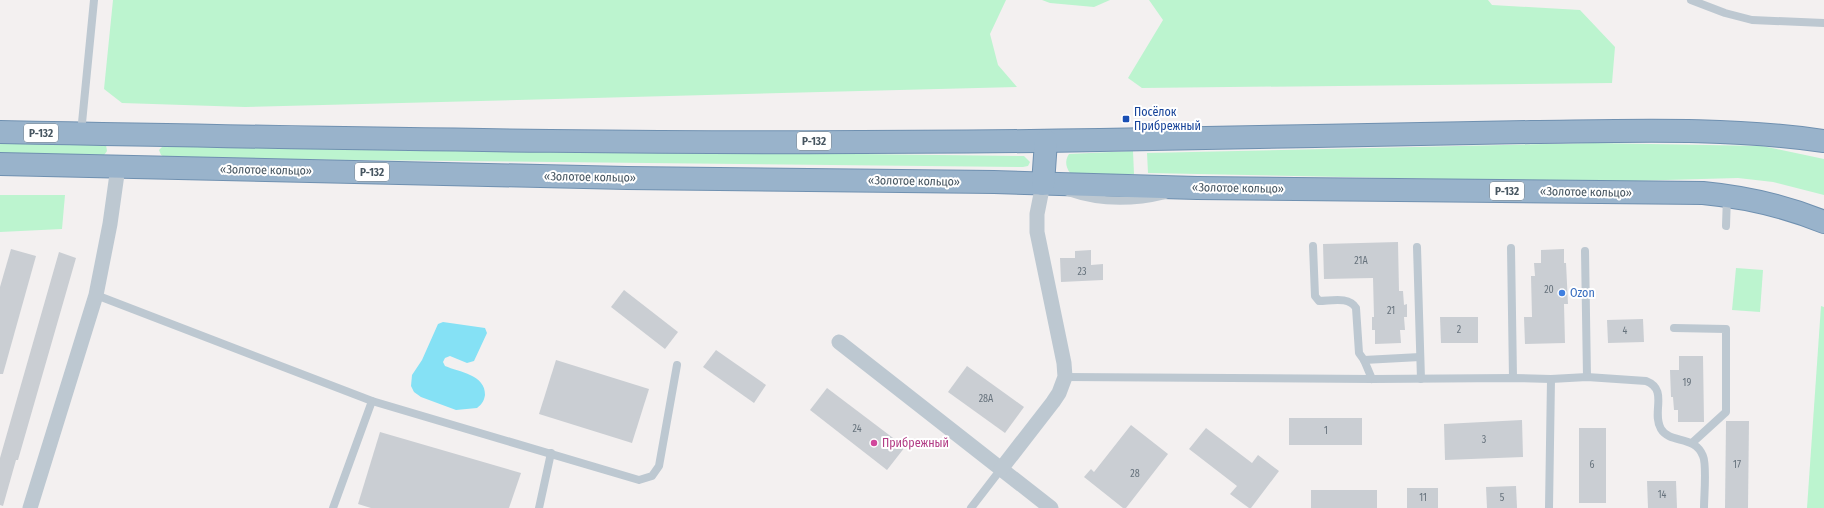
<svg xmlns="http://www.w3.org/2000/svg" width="1824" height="508" viewBox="0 0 1824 508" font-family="'Fira Sans Condensed',sans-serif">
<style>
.green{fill:#bcf4cf}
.water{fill:#85e1f5}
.building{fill:#caced3}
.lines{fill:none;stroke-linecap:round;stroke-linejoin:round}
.trunk-casing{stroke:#6f90b0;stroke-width:24}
.service{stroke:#bdc8d1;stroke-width:8}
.minor{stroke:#bdc8d1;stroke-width:15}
.trunk{stroke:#99b3cb;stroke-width:22}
.transit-dot{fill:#1a4fb4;stroke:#fff;stroke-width:1.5}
.shop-dot{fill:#3f7fe0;stroke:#fff;stroke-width:1.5}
.hotel-dot{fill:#d1479c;stroke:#fff;stroke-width:1.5}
.labels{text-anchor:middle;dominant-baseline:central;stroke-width:4;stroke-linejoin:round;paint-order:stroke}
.number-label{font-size:10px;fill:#67737d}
.shield{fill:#fff;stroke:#7e8890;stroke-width:1}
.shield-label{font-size:11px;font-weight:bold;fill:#465560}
.transit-label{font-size:12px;fill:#164399;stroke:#fff;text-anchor:start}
.street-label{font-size:12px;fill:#465560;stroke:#fff}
.shop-label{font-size:12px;fill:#366cbe;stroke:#fff;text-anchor:start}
.hotel-label{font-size:12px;fill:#b23c85;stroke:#fff;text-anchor:start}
</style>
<rect width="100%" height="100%" fill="#f3f0f0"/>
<g class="green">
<polygon points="113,0 1006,0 990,34 998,65 1017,87 245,107 122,103 104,89"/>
<polygon points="1042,0 1110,0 1094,7 1050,3"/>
<polygon points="1149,0 1488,0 1492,5 1580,10 1615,47 1612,83 1142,88 1128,78 1163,20"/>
<polygon points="0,142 102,143 106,145 107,151 102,158 0,156"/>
<polygon points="1594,143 1762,146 1824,159 1824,195 1773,182 1738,178 1593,182 1148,173 1147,153"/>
<polygon points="164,145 1024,156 1030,162 1028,166 1023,167 166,158 161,155 159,150"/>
<path d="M1133,151L1134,174L1072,175C1066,169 1064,161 1069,154Z"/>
<polygon points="0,195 65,195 62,229 0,232"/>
<polygon points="1736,268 1763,270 1760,312 1732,310"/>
<polygon points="1821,306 1824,307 1824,508 1807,508"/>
</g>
<path class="water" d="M443,322L485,328L487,333L474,361L467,363L450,356L445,358L443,362L445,366C459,372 486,375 485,395C484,401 482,404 477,408L456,410L421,397L414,392L411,386L412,375L422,360L438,324Z"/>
<g class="building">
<polygon points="1398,242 1399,291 1403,291 1404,305 1407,304 1407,317 1404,317 1405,330 1400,330 1401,343 1375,344 1375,330 1372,330 1372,317 1374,317 1373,278 1324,279 1323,244"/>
<polygon points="11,249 36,256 3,374 0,374 0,287"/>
<polygon points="1564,249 1564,263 1566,263 1568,304 1564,304 1565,343 1525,344 1524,317 1532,317 1531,276 1535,276 1534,263 1541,263 1541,250"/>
<polygon points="1091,250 1091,265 1103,264 1103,280 1061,282 1060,258 1075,258 1075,251"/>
<polygon points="59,252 76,258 18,460 16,460 3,506 0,505 0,458"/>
<polygon points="624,290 678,332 665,349 611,307"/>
<polygon points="1440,317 1478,317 1478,343 1441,343"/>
<polygon points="1643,319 1644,342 1608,343 1607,320"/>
<polygon points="716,350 766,385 754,403 703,367"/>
<polygon points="1679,356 1703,356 1704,422 1678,422 1678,410 1674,410 1673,397 1671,397 1670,370 1679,370"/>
<polygon points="556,360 649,389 632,443 539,414"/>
<polygon points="967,366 1024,407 1005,433 948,392"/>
<polygon points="827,388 905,447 887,470 810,410"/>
<rect x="1289" y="418" width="73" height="27"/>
<polygon points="1522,420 1523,457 1445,460 1444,424"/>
<polygon points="1726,421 1749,421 1748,508 1725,508"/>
<polygon points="1131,425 1168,454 1126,508 1123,508 1084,477 1091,469 1094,472"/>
<polygon points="1206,428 1252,463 1258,455 1279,471 1251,508 1249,508 1230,494 1237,486 1189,449"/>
<rect x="1579" y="428" width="27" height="75"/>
<polygon points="380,432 521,473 509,508 371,508 358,504"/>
<polygon points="1647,481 1676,481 1677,508 1648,508"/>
<polygon points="1516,486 1517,508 1487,508 1486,487"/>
<rect x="1407" y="488" width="31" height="20"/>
<rect x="1311" y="490" width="66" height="18"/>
</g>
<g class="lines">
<defs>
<g id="trunk">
<path d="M0,132C367,139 734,146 1100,140C1244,138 1387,134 1531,132C1629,131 1727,127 1824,141"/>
<path d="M0,164L627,178L994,182L1197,188L1703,193C1745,197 1785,206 1824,222"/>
<polyline points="1043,184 1046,141"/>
</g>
</defs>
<use href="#trunk" class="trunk-casing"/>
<g class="service">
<polyline points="1691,0 1725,13 1752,20 1824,23"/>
<polyline points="81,133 94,0"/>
<path d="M1068,192C1099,203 1133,203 1165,195"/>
<polyline points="1726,226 1727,196"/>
<path d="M1313,246L1315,296L1319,301C1331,301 1349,296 1356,308L1359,353L1364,360L1372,379"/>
<polyline points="1417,247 1421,379"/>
<polyline points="1511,248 1513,378"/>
<polyline points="1585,251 1587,377"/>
<polyline points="96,295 372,401 639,480 652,476 659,466 677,365"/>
<polyline points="1674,328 1726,329 1726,412 1692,443"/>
<polyline points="1364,360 1420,357"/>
<path d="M1065,377L1372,379L1513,378L1551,379L1587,377L1646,381C1669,390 1651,412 1661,429C1670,444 1695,435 1703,456C1707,465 1704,496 1704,508"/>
<polyline points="333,508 372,401"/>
<polyline points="539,508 551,453"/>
<polyline points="971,508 1001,469"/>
<polyline points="1549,508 1551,379"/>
</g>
<g class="minor">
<polyline points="839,342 1051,508"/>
<polyline points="1001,469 1053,402 1059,393 1065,377 1064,363 1037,232 1037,214 1043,184"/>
<polyline points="30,508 96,295 110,224 118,167"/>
</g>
<use href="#trunk" class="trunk"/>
</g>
<rect class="transit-dot" x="1122" y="115" width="8" height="8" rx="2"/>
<circle class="shop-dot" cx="1562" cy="293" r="4"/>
<circle class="hotel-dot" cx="874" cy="443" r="4"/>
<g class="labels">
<g class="number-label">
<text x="1361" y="261">21А</text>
<text x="1082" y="272">23</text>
<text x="1549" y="290">20</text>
<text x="1391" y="311">21</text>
<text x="1459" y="330">2</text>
<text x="1625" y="331">4</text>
<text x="1687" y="383">19</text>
<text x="986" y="399">28А</text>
<text x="857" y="429">24</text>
<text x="1326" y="431">1</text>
<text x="1484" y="440">3</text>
<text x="1592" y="465">6</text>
<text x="1737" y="465">17</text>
<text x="1135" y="474">28</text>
<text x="1662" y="495">14</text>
<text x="1423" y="498">11</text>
<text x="1502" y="498">5</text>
</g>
<g class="shield">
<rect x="24" y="124" width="34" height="18" rx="3"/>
<rect x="797" y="132" width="34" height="18" rx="3"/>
<rect x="355" y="163" width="34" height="18" rx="3"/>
<rect x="1490" y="182" width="34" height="18" rx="3"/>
</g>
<g class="shield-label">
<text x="41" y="133">Р-132</text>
<text x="814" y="141">Р-132</text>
<text x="372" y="172">Р-132</text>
<text x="1507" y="191">Р-132</text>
</g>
<g class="transit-label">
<text x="1134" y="112">Посёлок<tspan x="1134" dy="14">Прибрежный</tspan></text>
</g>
<g class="street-label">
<text transform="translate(266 170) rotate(1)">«Золотое кольцо»</text>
<text transform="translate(590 177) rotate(1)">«Золотое кольцо»</text>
<text transform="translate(914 181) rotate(1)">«Золотое кольцо»</text>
<text transform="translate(1238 188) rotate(1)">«Золотое кольцо»</text>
<text transform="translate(1586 192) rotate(1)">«Золотое кольцо»</text>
</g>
<g class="shop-label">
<text x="1570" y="293">Ozon</text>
</g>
<g class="hotel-label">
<text x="882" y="443">Прибрежный</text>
</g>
</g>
</svg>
